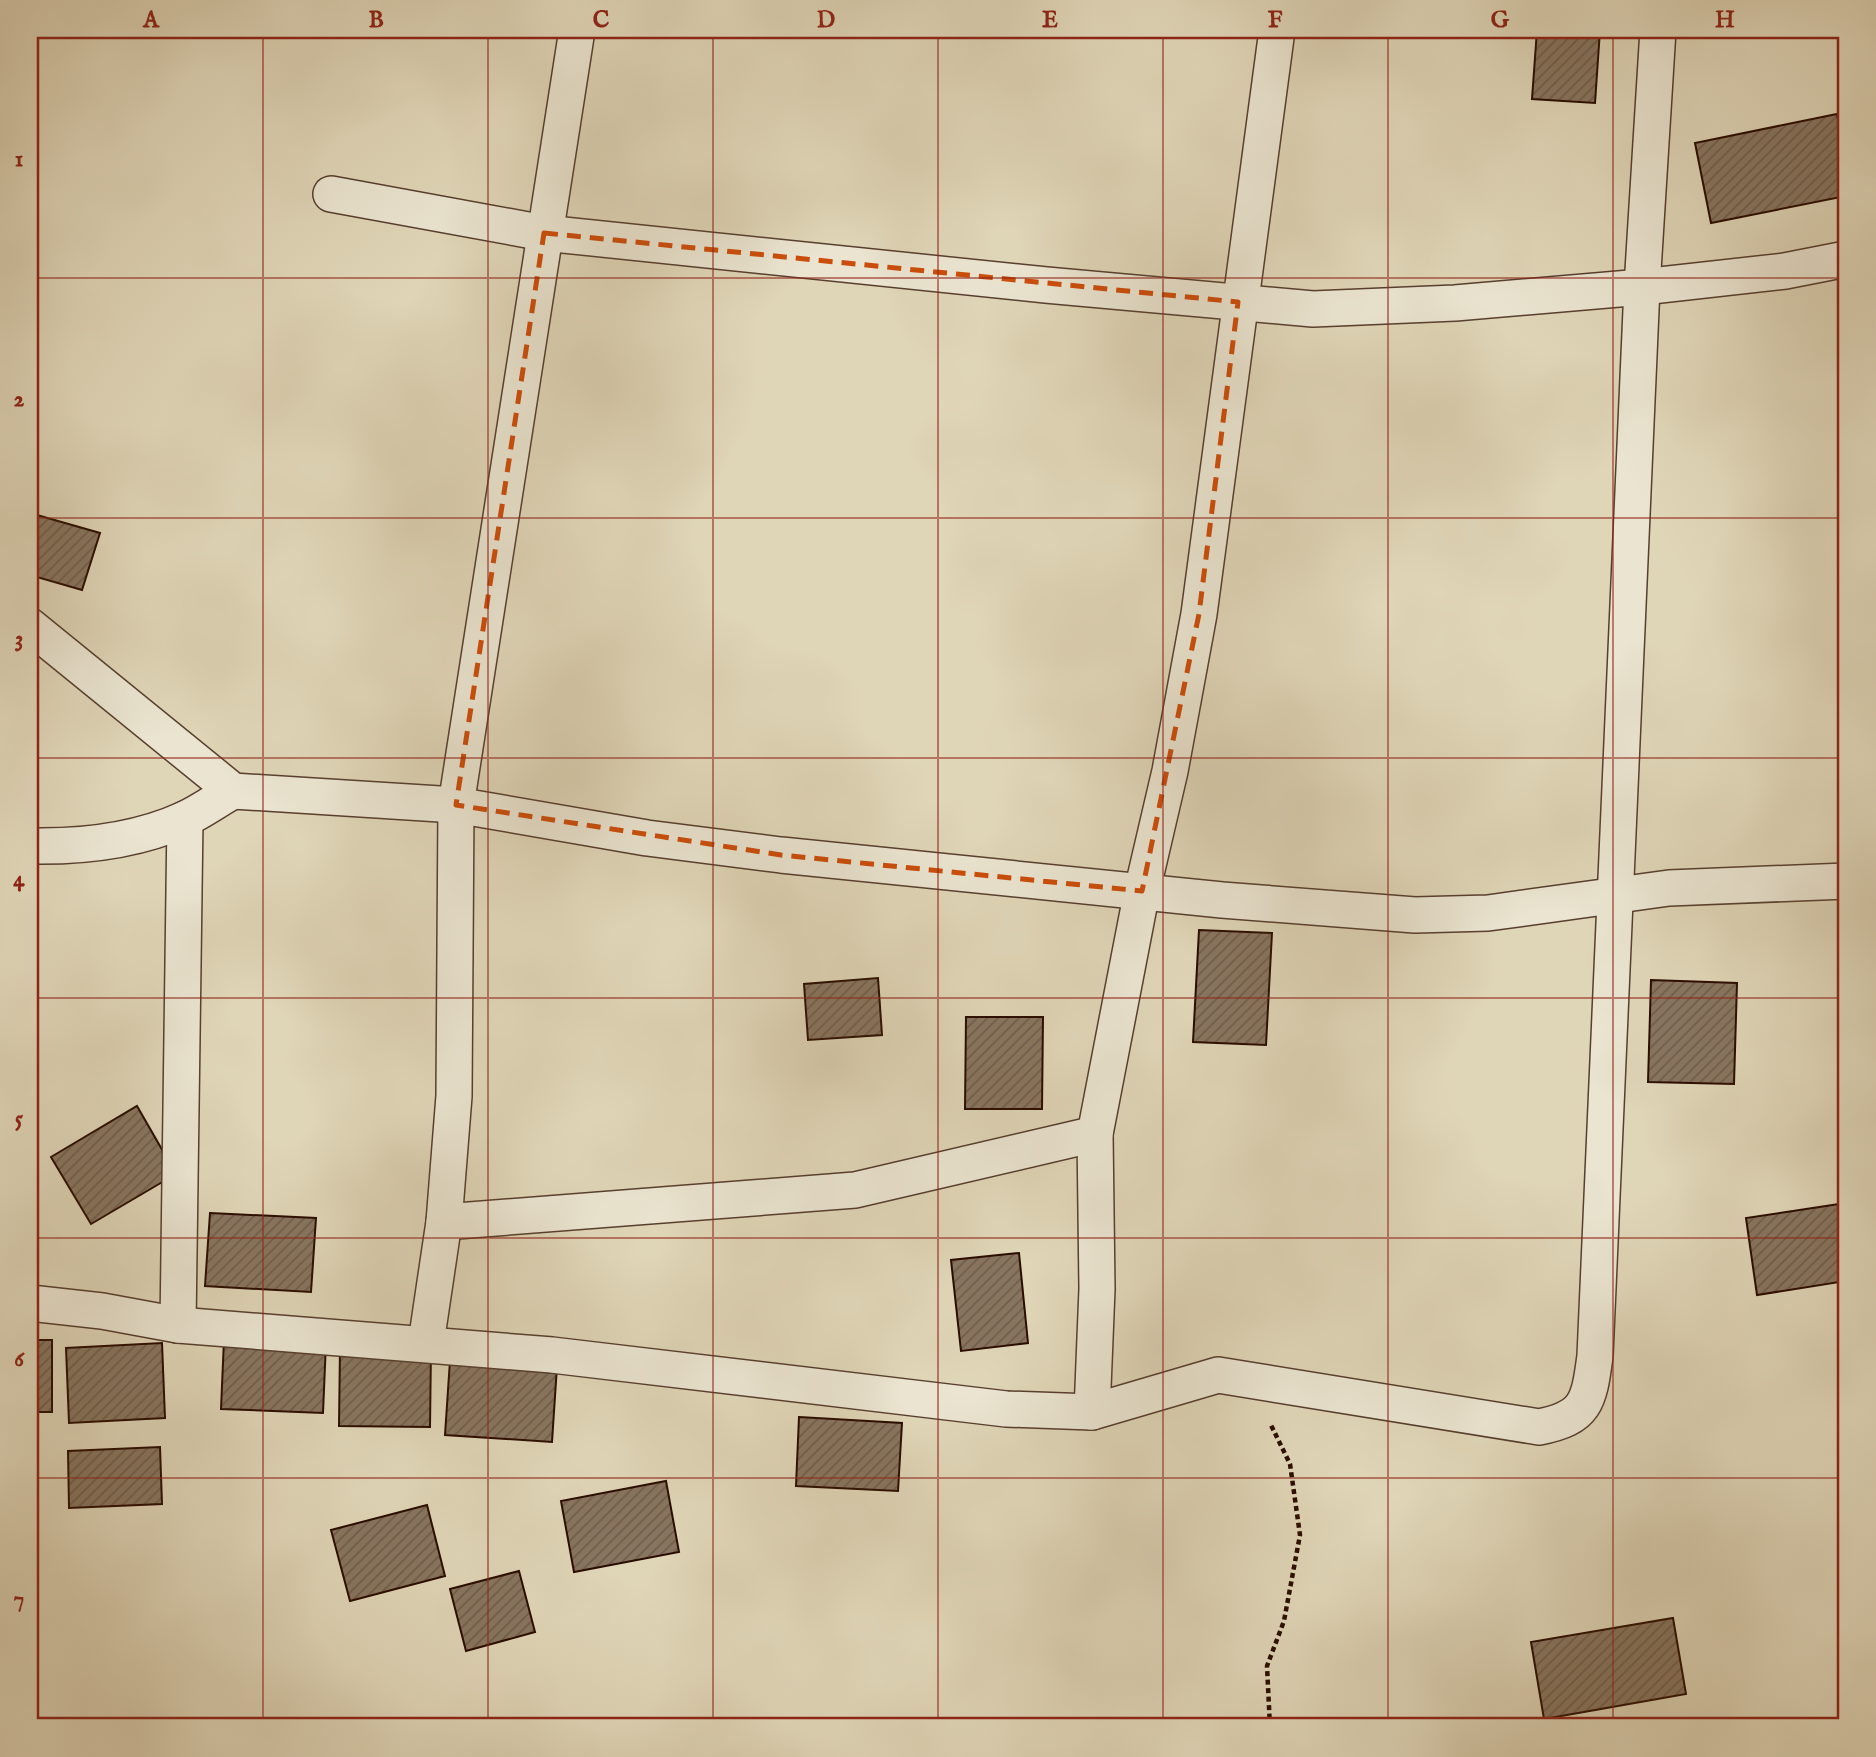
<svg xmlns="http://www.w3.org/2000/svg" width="1876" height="1757" viewBox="0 0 1876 1757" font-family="'IM FELL English',serif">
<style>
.building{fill:url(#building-hatch);stroke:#2a0c00;stroke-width:2}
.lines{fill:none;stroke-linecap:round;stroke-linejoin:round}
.minor-casing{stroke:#573e2e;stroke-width:38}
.path{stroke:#2a0c00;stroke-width:4.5;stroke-dasharray:5 3.5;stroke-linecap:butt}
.minor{stroke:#eae4d0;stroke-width:35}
.marked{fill:none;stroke:#cc4d0a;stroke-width:5;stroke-dasharray:14 9;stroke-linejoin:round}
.grid{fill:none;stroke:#8f2418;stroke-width:2;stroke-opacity:0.55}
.neatline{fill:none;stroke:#8f2418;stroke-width:2.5}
.grid-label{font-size:23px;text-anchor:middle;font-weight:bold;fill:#8f2418}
</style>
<defs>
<pattern id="building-hatch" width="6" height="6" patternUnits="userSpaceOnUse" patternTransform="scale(1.75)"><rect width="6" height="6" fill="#88755f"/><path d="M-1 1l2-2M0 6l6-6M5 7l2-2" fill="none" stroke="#6f5e4c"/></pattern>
</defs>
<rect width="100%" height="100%" fill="#dfd5b7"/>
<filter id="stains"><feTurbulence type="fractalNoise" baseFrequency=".00286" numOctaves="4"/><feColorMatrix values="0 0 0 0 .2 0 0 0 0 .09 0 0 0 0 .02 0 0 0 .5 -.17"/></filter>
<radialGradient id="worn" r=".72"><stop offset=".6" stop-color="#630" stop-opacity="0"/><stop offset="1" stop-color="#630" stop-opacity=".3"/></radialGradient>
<g class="building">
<polygon points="1537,30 1600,30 1595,103 1532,99"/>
<polygon points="1676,30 1748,30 1748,34 1676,33"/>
<polygon points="1837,114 1846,161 1846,196 1711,223 1695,143"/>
<polygon points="30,513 100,533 82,590 30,575"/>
<polygon points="1199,930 1272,933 1266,1045 1193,1042"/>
<polygon points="878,978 882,1035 808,1040 804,984"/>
<polygon points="1651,980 1737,983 1734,1084 1648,1082"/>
<polygon points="966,1017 1043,1017 1042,1109 965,1109"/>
<polygon points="137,1106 176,1174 91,1224 51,1157"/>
<polygon points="30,1139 35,1139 37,1207 30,1207"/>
<polygon points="1846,1203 1846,1281 1757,1295 1746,1218"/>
<polygon points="210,1213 316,1218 311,1292 205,1286"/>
<polygon points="1019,1253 1028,1343 961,1351 951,1260"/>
<polygon points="224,1339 326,1342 323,1413 221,1409"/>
<rect x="30" y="1340" width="22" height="72"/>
<polygon points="162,1343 165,1418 69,1423 66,1348"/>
<polygon points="340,1348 431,1349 430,1427 339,1426"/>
<polygon points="450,1360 557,1366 552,1442 445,1435"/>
<polygon points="799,1417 902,1423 898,1491 796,1486"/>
<polygon points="160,1447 162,1504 69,1508 68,1451"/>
<polygon points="666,1481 679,1552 574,1572 561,1501"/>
<polygon points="427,1505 445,1576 350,1601 331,1530"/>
<polygon points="519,1571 535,1632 466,1651 450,1589"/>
<polygon points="1673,1618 1686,1694 1544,1719 1531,1642"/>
</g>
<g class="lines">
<defs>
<g id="minor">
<polyline points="331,194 544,233 1046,285 1313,309 1455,303 1642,287 1785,271 1846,259"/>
<polyline points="30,626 233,791 456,805 647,838 781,855 1222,900 1415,915 1488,913 1669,888 1846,881"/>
<path d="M30,846C82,847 137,841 185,819C202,811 217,800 233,791"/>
<polyline points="444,1222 855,1190 1095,1134"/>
<path d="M30,1303L102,1311L178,1325L552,1355L1006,1409L1092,1412L1218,1375L1539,1427C1586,1418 1589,1402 1595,1356L1642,287L1658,30"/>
<polyline points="178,1325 185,819"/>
<polyline points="426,1343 444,1222 454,1096 456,805 577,30"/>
<polyline points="1092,1412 1097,1289 1095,1134 1142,891 1170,771 1199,614 1277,30"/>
</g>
</defs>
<use href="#minor" class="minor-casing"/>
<polyline class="path" points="1270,1727 1267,1666 1284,1621 1300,1535 1290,1464 1270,1423"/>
<use href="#minor" class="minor"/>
</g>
<path class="marked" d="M544,233L1238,302L1199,614L1142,891L781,855L456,805Z"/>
<path class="grid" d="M263,30V1727M488,30V1727M713,30V1727M938,30V1727M1163,30V1727M1388,30V1727M1613,30V1727M30,278H1846M30,518H1846M30,758H1846M30,998H1846M30,1238H1846M30,1478H1846"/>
<rect width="1876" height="1757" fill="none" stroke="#dfd5b7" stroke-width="77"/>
<rect x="38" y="38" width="1800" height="1680" class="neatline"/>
<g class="grid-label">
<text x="151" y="27">A</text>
<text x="376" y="27">B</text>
<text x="601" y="27">C</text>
<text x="826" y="27">D</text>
<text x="1050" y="27">E</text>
<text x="1275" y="27">F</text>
<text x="1500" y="27">G</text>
<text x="1725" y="27">H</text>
<text x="19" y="166">1</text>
<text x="19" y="406">2</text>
<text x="19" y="646">3</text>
<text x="19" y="886">4</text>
<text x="19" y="1126">5</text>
<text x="19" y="1366">6</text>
<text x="19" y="1606">7</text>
</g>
<rect width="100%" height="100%" filter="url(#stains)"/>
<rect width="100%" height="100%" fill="url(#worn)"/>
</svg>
